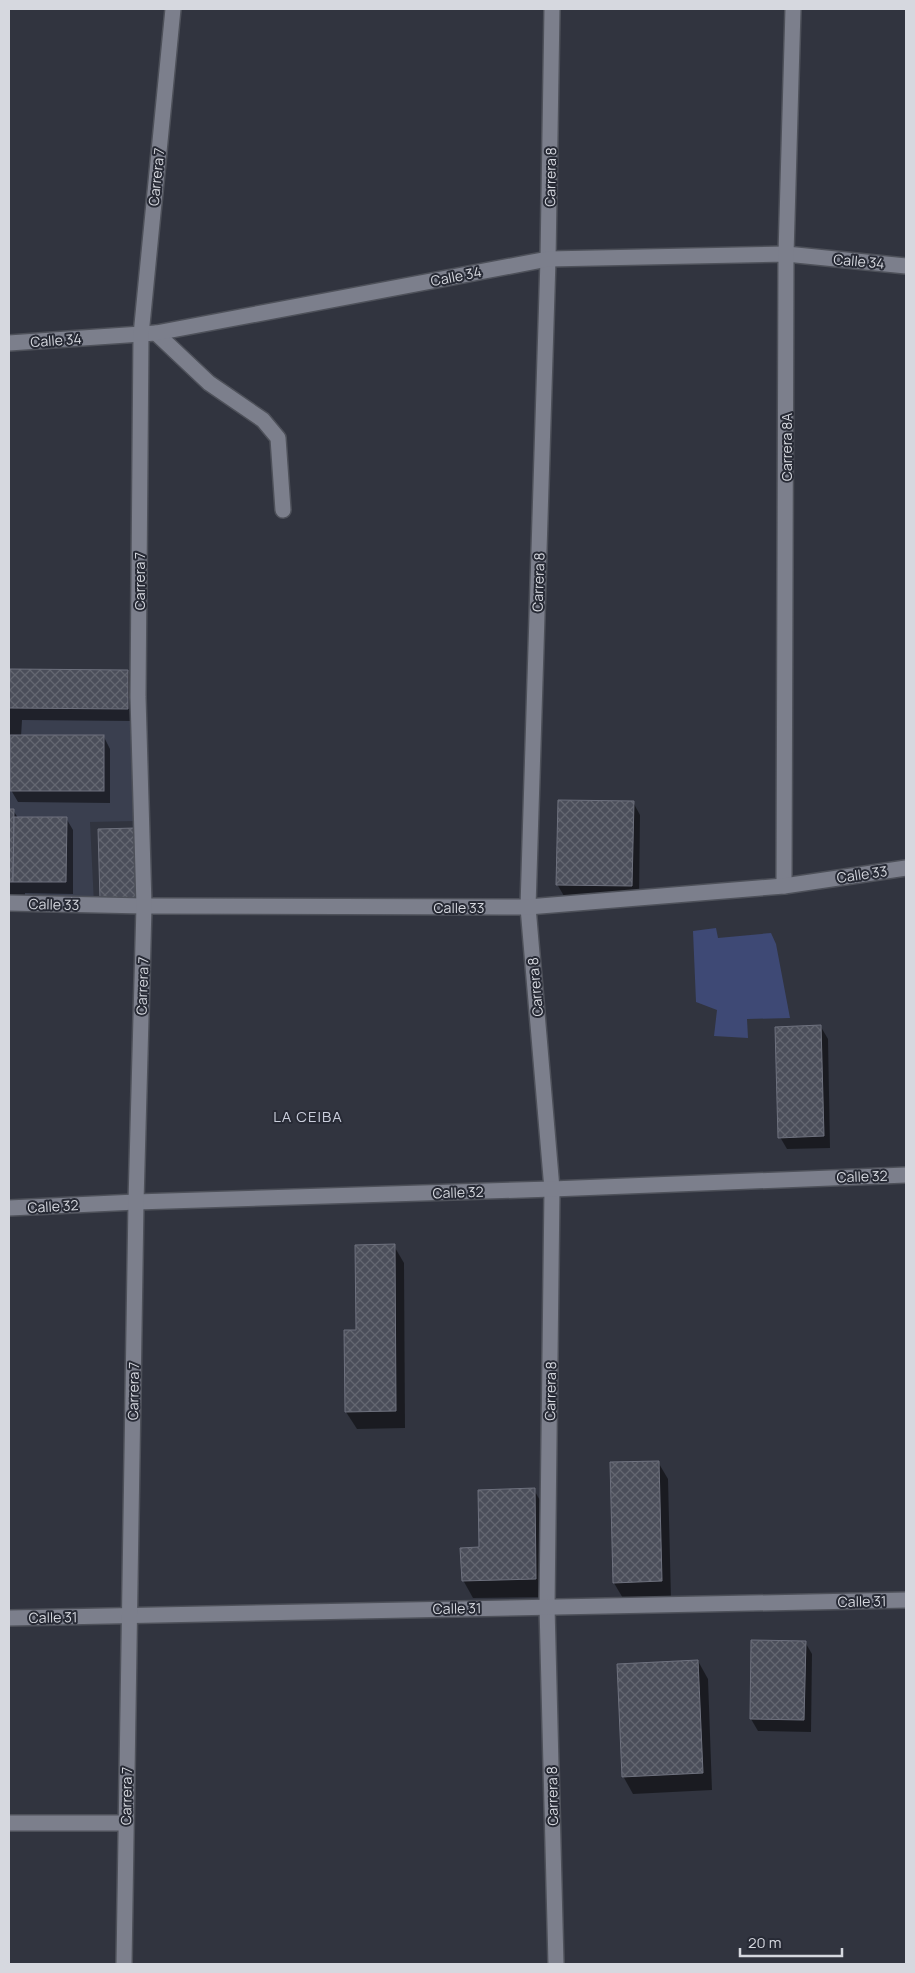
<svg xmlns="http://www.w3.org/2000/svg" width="915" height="1973" viewBox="0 0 915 1973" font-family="Manrope,sans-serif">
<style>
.built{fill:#3a3f4f}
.grass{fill:#3e4975}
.shadow{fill:#0007}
.building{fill:url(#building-cross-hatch);stroke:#6e717e}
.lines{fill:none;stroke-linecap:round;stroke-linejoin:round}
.lane-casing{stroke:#4e515a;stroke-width:18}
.street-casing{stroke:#4e515a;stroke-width:18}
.lane{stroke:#7c7f8c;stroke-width:15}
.street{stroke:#7c7f8c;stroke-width:15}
.labels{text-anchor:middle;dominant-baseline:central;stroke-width:4;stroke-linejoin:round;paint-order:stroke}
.street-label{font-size:14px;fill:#d6d8df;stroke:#272a35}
.neighbourhood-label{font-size:15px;letter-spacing:1px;fill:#cbcfdd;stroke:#272a35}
</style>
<defs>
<pattern id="building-cross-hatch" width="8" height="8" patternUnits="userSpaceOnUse" patternTransform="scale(1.25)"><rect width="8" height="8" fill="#4b4e5a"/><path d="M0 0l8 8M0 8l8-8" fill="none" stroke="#646771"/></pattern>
</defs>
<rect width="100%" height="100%" fill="#31343f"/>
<polygon class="built" points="9,697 138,697 136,821 90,822 94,904 9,903"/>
<polygon class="grass" points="716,928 718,938 771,933 776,944 790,1018 747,1019 748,1038 714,1036 717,1010 696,1002 693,931"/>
<g class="shadow">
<polygon points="9,671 128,671 134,683 134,721 22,720 21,737 104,737 110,749 110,803 18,802 11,790 12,750 9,750"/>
<polygon points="633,802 640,815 639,897 564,896 557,884"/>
<polygon points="9,810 13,810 18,818 66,818 73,830 73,894 25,893 25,904 9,904"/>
<polygon points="821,1027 828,1039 830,1148 787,1149 780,1137"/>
<polygon points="394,1246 404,1263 405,1428 357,1429 346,1412 357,1332"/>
<polygon points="658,1462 668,1479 671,1598 624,1600 614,1583"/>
<polygon points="534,1490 544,1507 545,1597 473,1598 463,1580"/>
<polygon points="753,1642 805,1642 812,1654 811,1732 758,1731 751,1719"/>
<polygon points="698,1661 708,1679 712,1790 633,1794 623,1776"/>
</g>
<g class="building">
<polygon points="10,669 128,670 128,709 9,708"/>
<rect x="10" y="735" width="94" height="56"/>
<polygon points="558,800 634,801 632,886 556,885"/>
<polygon points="9,809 14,809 13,882 9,882"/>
<polygon points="14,817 67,817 66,882 13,882"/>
<polygon points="135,828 136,901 100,900 98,829"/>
<polygon points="821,1025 824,1136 778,1138 775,1027"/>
<polygon points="395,1244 396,1411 345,1412 344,1330 356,1330 355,1245"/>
<polygon points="659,1461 662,1581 613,1583 610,1462"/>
<polygon points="535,1488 536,1579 462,1581 460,1548 479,1547 478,1490"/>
<polygon points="751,1640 806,1641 804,1720 750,1719"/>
<polygon points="698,1660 703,1773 622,1777 617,1664"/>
</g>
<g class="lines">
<defs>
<g id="lane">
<polyline points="156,333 209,383 263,420 278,438 283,510"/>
<polyline points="9,1823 125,1823"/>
</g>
<g id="street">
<polyline points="552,9 548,259 528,907 552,1189 547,1607 556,1964"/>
<polyline points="9,343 156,333 548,259 786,254 906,266"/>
<polyline points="784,886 786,254 793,9"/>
<polyline points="9,903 144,906 528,907 784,886 906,868"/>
<polyline points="9,1208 136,1202 552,1189 906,1175"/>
<polyline points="9,1618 906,1600"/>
<polyline points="124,1964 136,1202 144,906 138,697 141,335 173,9"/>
</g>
</defs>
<use href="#lane" class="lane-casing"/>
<use href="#street" class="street-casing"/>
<use href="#lane" class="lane"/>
<use href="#street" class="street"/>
</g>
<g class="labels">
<g class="street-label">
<text transform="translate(156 177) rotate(-84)">Carrera 7</text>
<text transform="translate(550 177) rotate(-89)">Carrera 8</text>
<text transform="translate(859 261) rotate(5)">Calle 34</text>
<text transform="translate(456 276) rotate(-11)">Calle 34</text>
<text transform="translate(56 340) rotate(-4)">Calle 34</text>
<text transform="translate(786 447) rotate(-90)">Carrera 8A</text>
<text transform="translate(139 581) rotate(-90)">Carrera 7</text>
<text transform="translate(538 582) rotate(-88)">Carrera 8</text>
<text transform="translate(862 874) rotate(-8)">Calle 33</text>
<text transform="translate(54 904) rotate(1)">Calle 33</text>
<text x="459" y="907">Calle 33</text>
<text transform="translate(142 986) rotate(-88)">Carrera 7</text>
<text transform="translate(535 987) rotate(-95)">Carrera 8</text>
<text transform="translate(862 1176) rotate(-2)">Calle 32</text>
<text transform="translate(458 1192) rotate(-2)">Calle 32</text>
<text transform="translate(53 1206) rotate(-3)">Calle 32</text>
<text transform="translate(133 1391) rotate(-89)">Carrera 7</text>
<text transform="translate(550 1391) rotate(-89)">Carrera 8</text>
<text transform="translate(862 1601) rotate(-1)">Calle 31</text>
<text transform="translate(457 1608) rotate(-1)">Calle 31</text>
<text transform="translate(53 1617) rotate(-1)">Calle 31</text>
<text transform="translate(126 1796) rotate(-89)">Carrera 7</text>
<text transform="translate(552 1796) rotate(-91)">Carrera 8</text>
</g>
<g class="neighbourhood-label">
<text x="308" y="1116">LA CEIBA</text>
</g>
</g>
<rect width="915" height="1973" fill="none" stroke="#d6d8df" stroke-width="20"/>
<path d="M740 1948v8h102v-8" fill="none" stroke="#d6d8df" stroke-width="2.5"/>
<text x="748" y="1948" font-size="15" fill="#d6d8df" stroke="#272a35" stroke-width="4" paint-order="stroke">20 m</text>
</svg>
